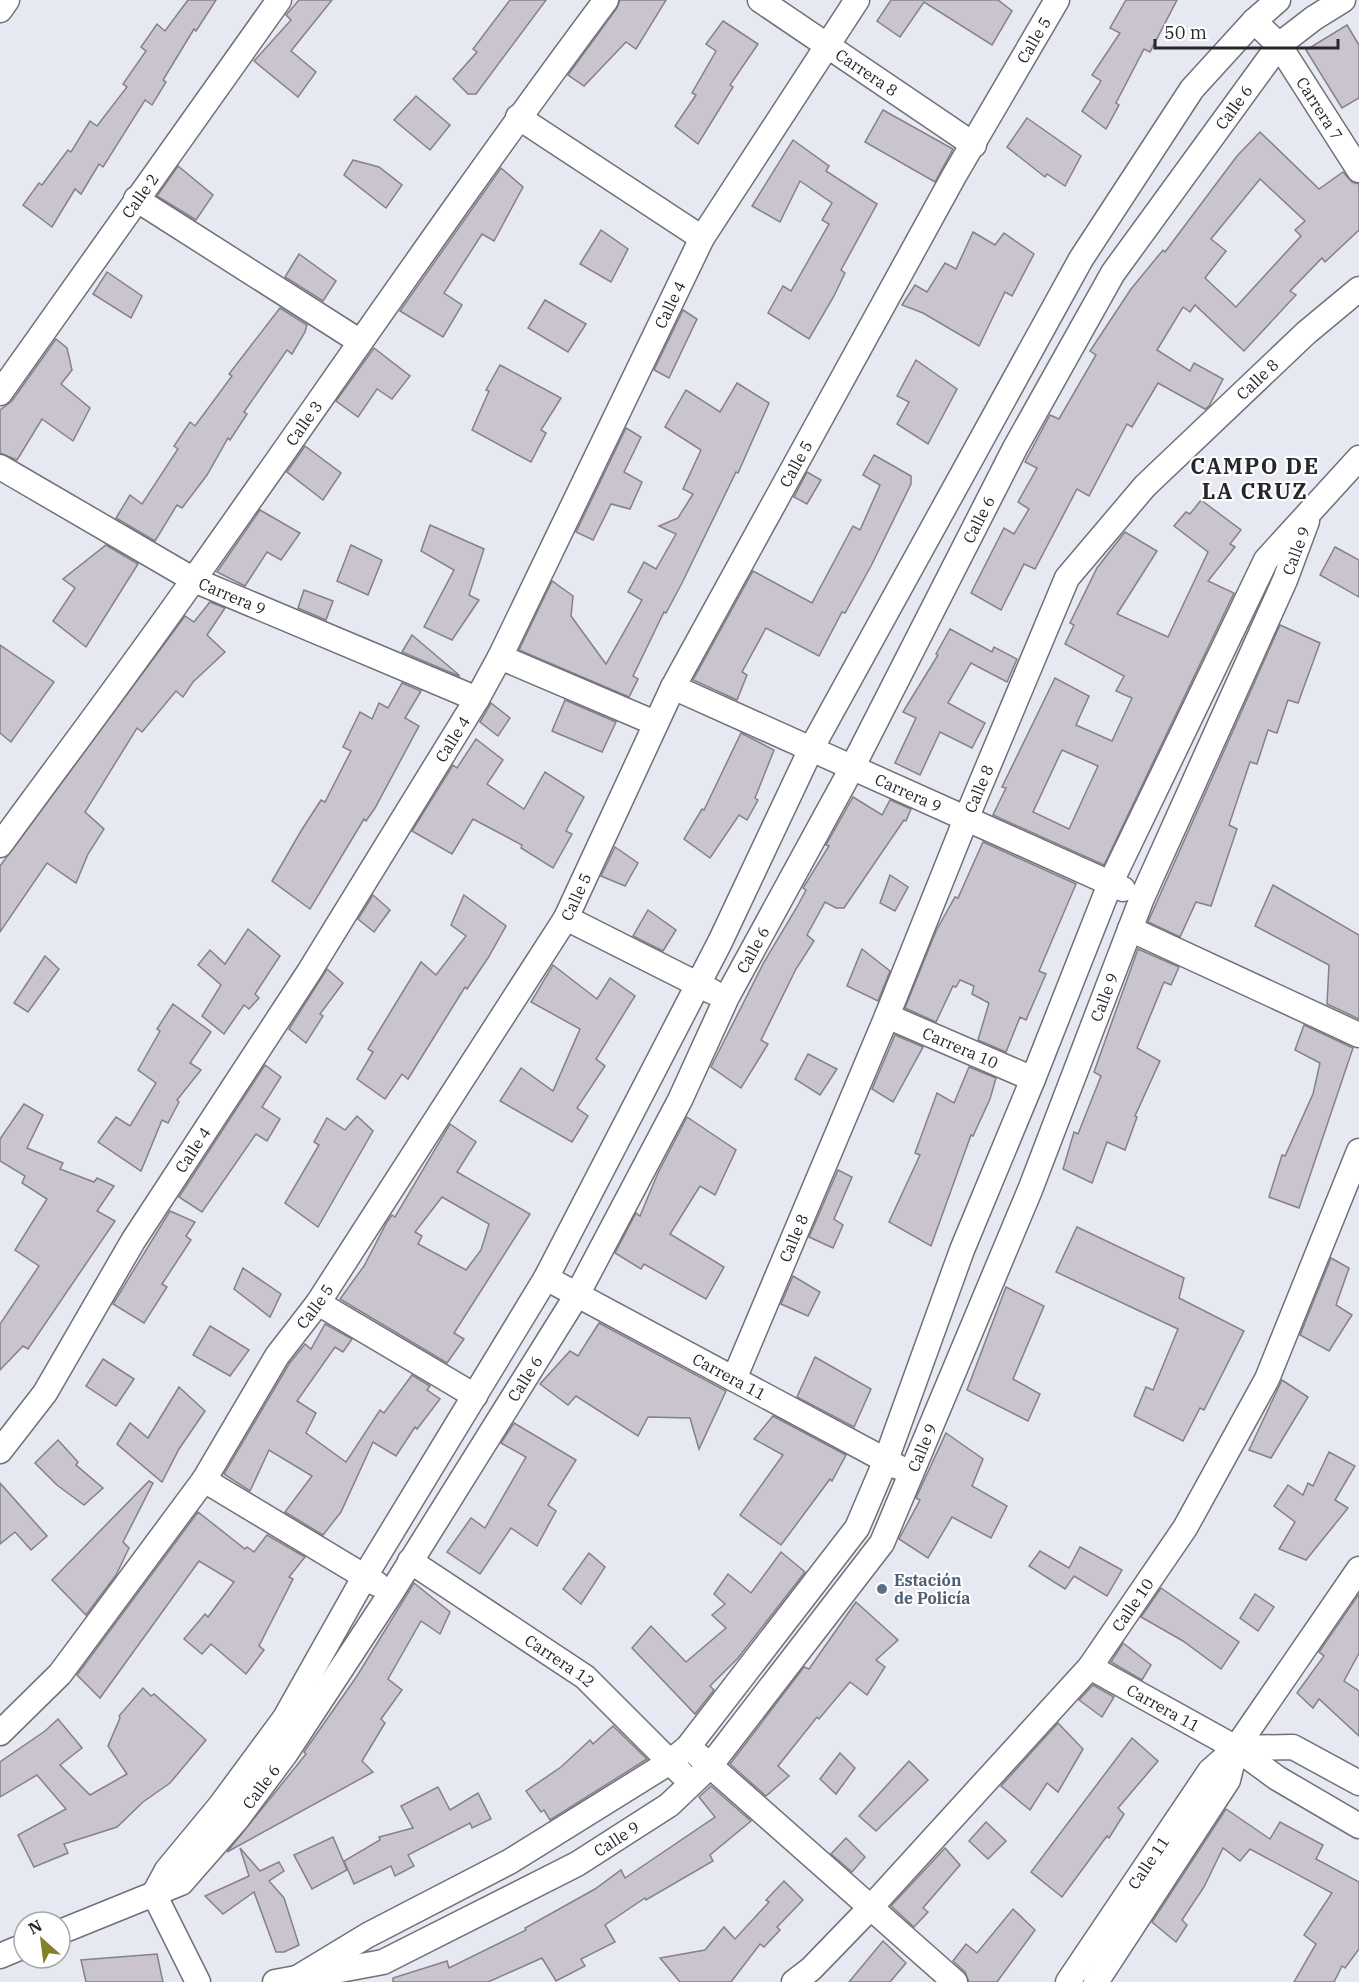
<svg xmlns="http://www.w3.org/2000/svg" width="1359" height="1982" viewBox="0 0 1359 1982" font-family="'IBM Plex Serif',serif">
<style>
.building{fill:#cac4ce;stroke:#858089;stroke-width:1.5;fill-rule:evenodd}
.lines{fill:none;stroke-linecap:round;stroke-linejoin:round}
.minor-casing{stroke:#6f707a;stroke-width:27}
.minor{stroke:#fff;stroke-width:24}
.service-dot{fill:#5c6f8a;stroke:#fff;stroke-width:2}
.labels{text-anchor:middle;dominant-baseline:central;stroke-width:4.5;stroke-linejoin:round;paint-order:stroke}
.street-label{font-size:16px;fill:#26272b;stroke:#fff}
.service-label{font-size:16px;font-weight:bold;fill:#4e5e75;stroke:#fff;text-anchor:start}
.district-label{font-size:22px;font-weight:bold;letter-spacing:1.5px;fill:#26272b;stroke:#fff}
</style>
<rect width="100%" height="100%" fill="#e6e8f2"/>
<g class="building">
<polygon points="188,0 216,0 196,31 194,29 163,80 166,82 152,105 145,100 103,167 99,164 81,194 75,189 52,227 23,205 39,183 42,185 68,150 71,152 90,121 97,126 127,87 123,84 146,51 141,47 157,24 165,31"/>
<polygon points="299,0 332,0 291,51 316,72 298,97 254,61 291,20 286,15"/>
<polygon points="510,0 546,0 476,94 468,94 453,79 477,52 473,49"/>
<polygon points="620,0 666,0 636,49 626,42 584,86 568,75 617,8"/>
<polygon points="891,0 998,0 1012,11 992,45 924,2 900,37 877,21"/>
<polygon points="1126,0 1177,0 1150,52 1144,49 1116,103 1119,105 1106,129 1082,111 1101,81 1092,75 1120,33 1110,28"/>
<polygon points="723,21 758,44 730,85 733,87 698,144 675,126 696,95 692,93 716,51 706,44"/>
<polygon points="1347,25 1359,45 1359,98 1342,108 1306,50"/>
<polygon points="416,96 450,125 430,150 394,120"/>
<polygon points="883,110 953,149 935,182 865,142"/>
<polygon points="1027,118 1081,156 1065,186 1047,174 1045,177 1007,147"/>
<path d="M1260,132L1319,189L1343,172L1352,182L1359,184V230L1325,262L1322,258L1290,291L1296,295L1244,351L1195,305L1190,312L1183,307L1157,350L1190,371L1194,363L1223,379L1209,406L1205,409L1158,383L1132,427L1127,424L1089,496L1077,489L1035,569L1024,564L1001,610L971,593L1004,528L1014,534L1029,509L1018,502L1037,468L1025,462L1050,415L1059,419L1096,355L1090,351L1131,289L1163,250L1165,252L1237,156ZM1260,179L1305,221L1295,230L1301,236L1236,307L1205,278L1226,251L1211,239Z"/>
<polygon points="793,140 829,166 826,171 877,204 841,270 845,273 834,296 809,339 768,313 783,286 791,291 829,224 822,220 832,203 800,181 780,222 752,206"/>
<polygon points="353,160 379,167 402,185 386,208 344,175"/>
<polygon points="178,166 213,195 196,220 157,196"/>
<polygon points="501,168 523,187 494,241 482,234 444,293 462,305 443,337 400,311"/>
<polygon points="601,230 628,249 611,282 580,264"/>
<polygon points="973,232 995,245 1004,233 1034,254 1012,296 1005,292 979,346 923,313 902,305 915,285 927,292 945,263 956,269"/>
<polygon points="299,254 336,281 323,301 285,277"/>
<polygon points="107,272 142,296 131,318 93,294"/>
<polygon points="545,300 586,324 568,352 528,328"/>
<polygon points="280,308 307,325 305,332 292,354 287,350 244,412 247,414 230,440 228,438 207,475 182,508 177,505 155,541 116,518 130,495 142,504 178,449 174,446 190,422 195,426 232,376 229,374"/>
<polygon points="683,310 697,319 669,378 654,370"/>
<polygon points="56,339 67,348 72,370 61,384 90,408 73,441 42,419 17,460 0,453 0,410 12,401"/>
<polygon points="374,348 410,376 392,399 377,389 358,417 336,401"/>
<polygon points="916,360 957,389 928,444 897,424 909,402 897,396"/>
<polygon points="500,365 561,398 541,430 546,433 531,462 472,430 489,391 486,390"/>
<polygon points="737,383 769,403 738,473 736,472 682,583 666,613 664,612 633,676 638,679 629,697 519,650 552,581 573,596 571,616 606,664 642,600 628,592 644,562 656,569 676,534 659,526 678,518 693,494 683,489 701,450 665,427 686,390 720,412"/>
<polygon points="626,428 641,437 624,472 642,482 630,509 611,504 593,540 576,532"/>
<polygon points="305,446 341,473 323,500 287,472"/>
<polygon points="874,455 911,476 911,484 871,566 845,613 842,612 819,656 766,628 742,672 747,675 737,700 693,680 753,571 812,603 853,526 860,530 880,485 863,475"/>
<polygon points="807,472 821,480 807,504 794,497"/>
<path d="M1201,500L1241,530L1230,544L1235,547L1208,581L1234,593L1104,865L993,815L1006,788L1002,787L1055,678L1089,696L1076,725L1112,741L1132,698L1116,691L1124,676L1065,644L1074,625L1070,623L1097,568L1125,532L1157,551L1117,614L1168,637L1208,552L1174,526L1186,512L1190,514ZM1062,750L1098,766L1069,829L1033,812Z"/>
<polygon points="260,510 300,533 281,560 267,552 245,586 217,572"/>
<polygon points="430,525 484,549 469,595 479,600 452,640 424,627 454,570 421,551"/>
<polygon points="106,545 138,564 86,647 53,621 75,588 63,579"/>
<polygon points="351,545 382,560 368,595 337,581"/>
<polygon points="1335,547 1359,560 1359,597 1320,575"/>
<polygon points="304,590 333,601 326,620 298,608"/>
<polygon points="210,602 225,608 207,635 225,652 193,682 183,697 176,691 142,732 137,728 85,812 104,829 88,854 76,883 47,863 0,932 0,866 185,616 194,622"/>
<polygon points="1280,625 1320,643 1298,703 1288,700 1277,733 1268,730 1257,764 1250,762 1229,825 1237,829 1211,906 1196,902 1180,937 1148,922"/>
<polygon points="950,629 992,652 994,647 1017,659 1007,682 971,663 948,703 985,723 972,748 940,732 920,775 895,763 916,718 903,712 938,655 936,654"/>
<polygon points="412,635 459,675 459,676 402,652"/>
<polygon points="0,645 54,682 11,742 0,733"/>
<polygon points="402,683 421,691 405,718 419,726 375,808 366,821 364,819 310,909 272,881 301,831 321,800 325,802 351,751 343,747 360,712 372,719 379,703 388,708"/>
<polygon points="565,700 616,722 602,752 552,731"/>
<polygon points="491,703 510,718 498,736 480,722"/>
<polygon points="741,733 774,750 755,798 758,800 747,820 739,815 710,858 684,839 702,809 704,810"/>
<polygon points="476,739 503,760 487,784 524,809 545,772 584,797 566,831 572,834 553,868 521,848 522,845 473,819 452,854 412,831 453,765 457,768"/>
<polygon points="853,797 882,815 890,800 911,809 906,821 904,820 844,908 836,908 825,902 807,935 814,941 796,969 761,1040 768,1044 741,1088 711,1067 764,962 797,907 806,890 803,888 829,846 826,845"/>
<polygon points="983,842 1076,884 1039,971 1046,974 1026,1020 1020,1017 1006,1052 978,1040 989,1003 972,994 974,986 960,980 956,987 953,986 936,1022 905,1008 936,931 955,897 958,898"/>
<polygon points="615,847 638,863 625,886 601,876"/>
<polygon points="890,875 908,887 895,911 880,903"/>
<polygon points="1273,885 1359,935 1359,1019 1327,1004 1329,965 1255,926"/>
<polygon points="373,895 390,910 374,932 358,919"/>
<polygon points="464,895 506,926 488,958 467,989 465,987 408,1079 402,1074 385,1099 357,1079 373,1052 368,1049 421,962 436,975 466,936 451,925"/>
<polygon points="648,910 676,930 663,951 633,936"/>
<polygon points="248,929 280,956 255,994 259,998 249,1009 244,1005 224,1034 202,1016 221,985 198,965 210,950 225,964"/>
<polygon points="862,949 890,971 878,1001 847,986"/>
<polygon points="1138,949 1179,967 1171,985 1164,982 1137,1048 1160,1061 1135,1116 1137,1117 1125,1150 1107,1142 1092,1183 1063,1169 1074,1132 1078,1134 1101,1076 1094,1072"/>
<polygon points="45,956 59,969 28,1012 14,1003"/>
<polygon points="553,965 597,999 610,978 635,996 596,1059 605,1066 577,1108 588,1116 572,1142 500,1101 521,1068 553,1091 580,1029 531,1002"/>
<polygon points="327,969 343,983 320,1014 323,1016 306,1043 289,1029"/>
<polygon points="173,1004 211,1032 190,1063 201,1070 177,1100 179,1102 168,1123 162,1120 141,1171 98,1142 116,1117 130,1126 156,1083 138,1070 160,1031 157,1029"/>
<polygon points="1304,1025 1353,1048 1299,1208 1269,1197 1282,1155 1285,1156 1313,1094 1320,1063 1295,1050"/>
<polygon points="895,1035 923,1047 893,1102 872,1089"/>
<polygon points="808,1054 837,1069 820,1095 795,1079"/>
<polygon points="265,1065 281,1077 262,1107 280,1119 267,1141 256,1134 202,1212 179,1197"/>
<polygon points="969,1067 996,1078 990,1099 973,1136 971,1135 931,1246 889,1222 920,1155 915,1153 937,1093 954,1103"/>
<polygon points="24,1104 43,1115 27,1148 63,1163 60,1169 94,1182 97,1178 114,1186 97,1211 115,1221 28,1349 23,1346 0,1370 0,1324 39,1266 15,1250 47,1199 22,1183 25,1176 0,1161 0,1139"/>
<polygon points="357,1116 373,1131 318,1227 285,1203 319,1145 314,1142 327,1118 345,1130"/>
<polygon points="687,1117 736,1150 715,1195 700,1186 670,1234 724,1267 706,1299 644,1264 641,1269 615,1253 636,1213 640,1216 658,1173"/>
<path d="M450,1124L476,1142L457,1172L530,1214L454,1333L464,1339L447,1363L340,1299L364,1266L387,1222L392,1215L395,1217ZM442,1197L489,1224L481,1250L466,1270L418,1244L422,1236L415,1232Z"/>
<polygon points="838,1170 852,1177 834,1219 843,1225 833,1248 809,1237"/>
<polygon points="170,1211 195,1222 186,1236 191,1240 162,1284 167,1287 144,1323 113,1304"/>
<polygon points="1077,1227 1184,1278 1179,1298 1244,1331 1204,1410 1200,1408 1183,1441 1134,1416 1146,1387 1153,1390 1178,1329 1056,1272"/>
<polygon points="1331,1258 1349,1268 1336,1305 1352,1315 1329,1351 1300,1335"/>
<polygon points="243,1268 281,1294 270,1317 234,1289"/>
<polygon points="793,1276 820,1292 808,1316 781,1304"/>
<polygon points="1006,1287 1044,1306 1013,1379 1040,1394 1028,1421 967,1390"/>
<polygon points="599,1323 726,1391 699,1449 690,1418 648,1417 638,1436 576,1396 568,1405 540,1384 570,1351 578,1356"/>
<polygon points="325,1324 352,1339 343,1352 335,1347 297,1401 316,1413 306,1433 346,1462 380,1410 384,1413 412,1375 430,1386 427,1390 440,1399 417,1429 415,1427 396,1456 373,1442 341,1512 323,1535 285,1512 312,1476 269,1450 250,1491 224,1474 289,1364 305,1344 311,1349"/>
<polygon points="210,1326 249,1350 230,1376 193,1355"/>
<polygon points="815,1357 871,1389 854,1427 797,1397"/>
<polygon points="103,1359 134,1379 116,1406 86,1386"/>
<polygon points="1282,1380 1308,1397 1271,1458 1249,1450"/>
<polygon points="179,1387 205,1411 179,1449 162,1482 117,1444 130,1423 148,1438"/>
<polygon points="773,1416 846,1455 832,1481 830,1479 781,1545 740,1515 783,1455 754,1439"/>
<polygon points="514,1423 576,1460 548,1505 556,1511 537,1546 511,1528 480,1574 447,1552 471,1518 485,1528 526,1457 501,1443"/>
<polygon points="946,1433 983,1459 972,1486 1007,1506 991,1538 952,1517 928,1558 899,1539 920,1500 916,1498"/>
<polygon points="58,1440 78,1462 76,1465 103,1488 84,1505 57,1485 35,1463"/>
<polygon points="1329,1452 1355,1466 1335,1500 1348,1508 1306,1560 1279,1549 1295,1522 1274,1506 1288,1485 1303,1495 1308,1483 1313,1486"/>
<polygon points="149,1481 153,1483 123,1542 129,1548 116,1575 86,1615 52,1580"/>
<polygon points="0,1483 47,1536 31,1550 15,1532 0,1544"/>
<polygon points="198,1512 245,1549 247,1547 254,1552 267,1535 305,1557 289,1577 293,1579 259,1646 264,1650 246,1674 211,1644 202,1654 184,1639 205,1614 208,1617 234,1582 199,1561 100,1698 77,1675"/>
<polygon points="1080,1547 1122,1570 1107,1596 1074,1576 1065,1589 1029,1566 1040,1551 1069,1568"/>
<polygon points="781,1552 805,1572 738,1658 710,1686 714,1690 695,1714 632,1648 651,1626 686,1662 726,1628 712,1615 725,1604 714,1594 728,1574 751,1593"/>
<polygon points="589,1553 605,1567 581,1604 563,1589"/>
<polygon points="414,1583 450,1612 440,1634 421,1621 388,1679 402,1690 381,1719 385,1723 362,1761 373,1772 227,1852 306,1754 304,1752 357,1676"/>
<polygon points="1161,1588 1239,1642 1221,1669 1183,1641 1141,1617"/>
<polygon points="1255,1594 1274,1607 1258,1631 1240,1618"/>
<polygon points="1359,1594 1359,1653 1344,1681 1359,1691 1359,1736 1319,1699 1313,1708 1297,1693 1324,1656 1319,1652"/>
<polygon points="856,1602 898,1640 876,1660 885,1667 867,1695 850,1682 819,1719 817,1717 778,1766 789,1776 766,1796 730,1764 804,1667 809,1669"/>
<polygon points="1123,1643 1151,1665 1142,1680 1111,1662"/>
<polygon points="1093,1685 1114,1697 1102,1717 1079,1700"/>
<polygon points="143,1688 151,1696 154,1694 206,1740 170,1783 143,1802 117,1827 64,1844 68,1853 34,1867 18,1835 66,1809 37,1775 0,1797 0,1762 45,1731 58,1719 82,1748 60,1765 90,1795 127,1774 108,1746 120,1718 119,1716"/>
<polygon points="1058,1723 1083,1749 1058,1792 1047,1783 1030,1810 1001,1786"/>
<polygon points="613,1726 647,1759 550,1820 544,1810 541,1812 526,1791 561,1767 590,1740 593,1744"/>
<polygon points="1132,1738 1158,1761 1118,1808 1124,1814 1109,1838 1107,1836 1062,1897 1031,1872"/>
<polygon points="840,1753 855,1768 836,1794 820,1779"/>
<polygon points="909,1761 928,1780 876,1831 859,1816"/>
<polygon points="711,1786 751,1821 710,1855 713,1861 646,1900 645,1898 605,1925 615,1942 581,1959 585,1966 556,1981 542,1958 488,1982 393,1982 393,1978 447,1961 449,1968 526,1930 525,1928 595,1889 621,1870 625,1878 715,1817 699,1797"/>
<polygon points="438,1787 450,1810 478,1793 491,1819 472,1828 470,1823 408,1855 414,1866 395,1876 391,1866 354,1884 344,1861 380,1840 379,1837 413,1828 401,1806"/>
<polygon points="1226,1809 1270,1839 1280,1822 1323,1845 1316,1859 1359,1882 1359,1949 1345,1968 1342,1966 1334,1982 1294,1982 1316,1944 1304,1935 1332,1893 1250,1849 1240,1861 1223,1848 1204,1887 1182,1920 1187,1925 1176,1942 1152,1922"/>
<polygon points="986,1822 1006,1841 988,1859 969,1841"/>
<polygon points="333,1837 347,1870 312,1889 294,1855"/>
<polygon points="846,1838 865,1857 852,1872 831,1854"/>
<polygon points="240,1848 260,1871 279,1862 284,1871 269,1881 284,1898 299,1945 284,1952 276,1952 254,1892 223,1914 205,1896 249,1876"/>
<polygon points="945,1848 960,1865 923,1908 928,1912 914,1927 891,1906"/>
<polygon points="784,1881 803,1900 777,1927 780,1930 764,1947 760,1944 731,1982 680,1982 660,1958 705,1950 724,1927 735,1939 769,1902 766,1900"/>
<polygon points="1013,1909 1035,1930 997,1982 969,1982 965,1972 953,1961 966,1944 977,1953"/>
<polygon points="883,1941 906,1963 890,1982 849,1982"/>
<polygon points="157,1954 163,1982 86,1982 81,1960"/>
</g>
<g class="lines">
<defs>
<g id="minor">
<path id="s1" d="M760,0L974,145"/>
<polyline points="0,10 7,0"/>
<path id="s2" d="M1254,21L1279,45L1359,170"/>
<polyline points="518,117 702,238"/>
<polyline points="136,199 359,341"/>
<path id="s3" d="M0,393L279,0"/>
<path id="s4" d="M0,467L194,580L477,699"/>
<polyline points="500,657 655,723"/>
<path id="s5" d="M673,687L1123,889"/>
<path id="s6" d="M0,845C65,756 131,669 194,579C331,386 464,190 606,0"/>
<polyline points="566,918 713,992"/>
<polyline points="1130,929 1359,1035"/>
<path id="s7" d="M887,1016L1033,1079"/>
<path id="s8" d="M546,1278L898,1467"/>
<polyline points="318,1303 475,1396"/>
<path id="s9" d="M734,1379L887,1016L966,819L1067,578L1145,486L1306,333L1359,289"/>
<path id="s10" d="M0,1451L45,1393L133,1241L309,972L477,699L500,657L702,238L857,0"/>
<polyline points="204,1480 377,1584"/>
<path id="s11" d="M410,1561L585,1677L681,1773"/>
<path id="s12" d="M1090,1667L1236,1748L1277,1778L1359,1826"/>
<path id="s13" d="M0,1733L60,1674L204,1480L277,1356L318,1303L566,918L673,687L954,176L1057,0"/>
<polyline points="1236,1748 1293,1747 1359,1783"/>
<polyline points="698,1755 955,1982"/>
<polyline points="154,1894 167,1870 220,1806 285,1718 365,1576 546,1278 720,942 811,749 1081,259 1192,89 1254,21 1278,0"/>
<polyline points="154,1894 198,1982"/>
<path id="s14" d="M60,1932L181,1883L237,1819L286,1753L391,1593L577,1295L680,1100L727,997L852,768L1015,448L1113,273L1279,45L1314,18L1343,0"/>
<polyline points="0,1956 24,1946"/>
<polyline points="297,1978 368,1935 509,1862 670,1762 688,1747 857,1528 886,1460 962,1250 1033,1079 1110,884 1266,560 1359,458"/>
<path id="s15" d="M275,1982L383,1962L577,1864L669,1805L710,1766L882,1543L1030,1190L1142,898L1285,580L1307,521"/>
<path id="s16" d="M794,1982L811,1969L872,1906L1090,1667L1185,1528L1267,1379L1359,1151"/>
<path id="s17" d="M1068,1982L1210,1771L1236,1748L1359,1569"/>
<polyline points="1096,1982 1228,1780 1236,1748"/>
</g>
</defs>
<use href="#minor" class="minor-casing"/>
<use href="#minor" class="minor"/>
</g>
<circle class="service-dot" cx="882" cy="1589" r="6"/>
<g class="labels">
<g class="street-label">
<text stroke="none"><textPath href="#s13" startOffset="1990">Calle 5</textPath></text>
<text stroke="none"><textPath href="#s1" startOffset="129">Carrera 8</textPath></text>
<text stroke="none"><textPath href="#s14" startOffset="2200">Calle 6</textPath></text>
<text stroke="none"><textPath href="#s2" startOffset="110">Carrera 7</textPath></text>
<text stroke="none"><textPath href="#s3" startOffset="242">Calle 2</textPath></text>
<text stroke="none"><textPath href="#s10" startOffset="1330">Calle 4</textPath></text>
<text stroke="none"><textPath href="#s9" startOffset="1143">Calle 8</textPath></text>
<text stroke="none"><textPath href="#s6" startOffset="520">Calle 3</textPath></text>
<text stroke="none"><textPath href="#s13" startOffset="1504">Calle 5</textPath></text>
<text stroke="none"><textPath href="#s14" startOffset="1714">Calle 6</textPath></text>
<text stroke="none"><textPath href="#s15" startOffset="1850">Calle 9</textPath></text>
<text stroke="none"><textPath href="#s4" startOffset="266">Carrera 9</textPath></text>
<text stroke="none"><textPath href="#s10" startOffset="844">Calle 4</textPath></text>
<text stroke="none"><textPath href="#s9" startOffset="639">Calle 8</textPath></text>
<text stroke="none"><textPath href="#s5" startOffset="258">Carrera 9</textPath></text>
<text stroke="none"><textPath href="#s13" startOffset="1018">Calle 5</textPath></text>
<text stroke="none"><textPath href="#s14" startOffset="1228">Calle 6</textPath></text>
<text stroke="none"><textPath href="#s15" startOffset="1364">Calle 9</textPath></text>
<text stroke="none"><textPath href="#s7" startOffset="80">Carrera 10</textPath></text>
<text stroke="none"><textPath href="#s10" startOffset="358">Calle 4</textPath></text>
<text stroke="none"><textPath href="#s9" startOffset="153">Calle 8</textPath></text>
<text stroke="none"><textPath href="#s13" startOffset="532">Calle 5</textPath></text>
<text stroke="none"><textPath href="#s8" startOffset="208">Carrera 11</textPath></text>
<text stroke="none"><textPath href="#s14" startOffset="742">Calle 6</textPath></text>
<text stroke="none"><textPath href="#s15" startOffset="878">Calle 9</textPath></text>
<text stroke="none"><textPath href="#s16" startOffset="508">Calle 10</textPath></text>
<text stroke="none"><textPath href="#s11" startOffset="180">Carrera 12</textPath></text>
<text stroke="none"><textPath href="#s12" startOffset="84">Carrera 11</textPath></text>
<text stroke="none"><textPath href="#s14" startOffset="256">Calle 6</textPath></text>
<text stroke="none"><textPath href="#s15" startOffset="374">Calle 9</textPath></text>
<text stroke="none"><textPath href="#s17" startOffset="144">Calle 11</textPath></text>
</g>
<g class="service-label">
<text x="894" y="1580">Estación<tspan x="894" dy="18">de Policía</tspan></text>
</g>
<g class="district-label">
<text x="1255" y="465">CAMPO DE<tspan x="1255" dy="25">LA CRUZ</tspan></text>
</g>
</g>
<g transform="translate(42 1940) rotate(332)"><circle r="28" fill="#ffffff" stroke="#a8a9aa" stroke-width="1.5"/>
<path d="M0-4.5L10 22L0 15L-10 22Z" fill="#828028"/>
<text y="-9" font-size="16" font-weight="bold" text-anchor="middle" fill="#26272b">N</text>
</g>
<path d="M1155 39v9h183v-9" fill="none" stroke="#26272b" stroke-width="3"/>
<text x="1164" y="39" font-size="18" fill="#26272b" stroke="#ffffff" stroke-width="4.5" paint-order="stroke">50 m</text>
</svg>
